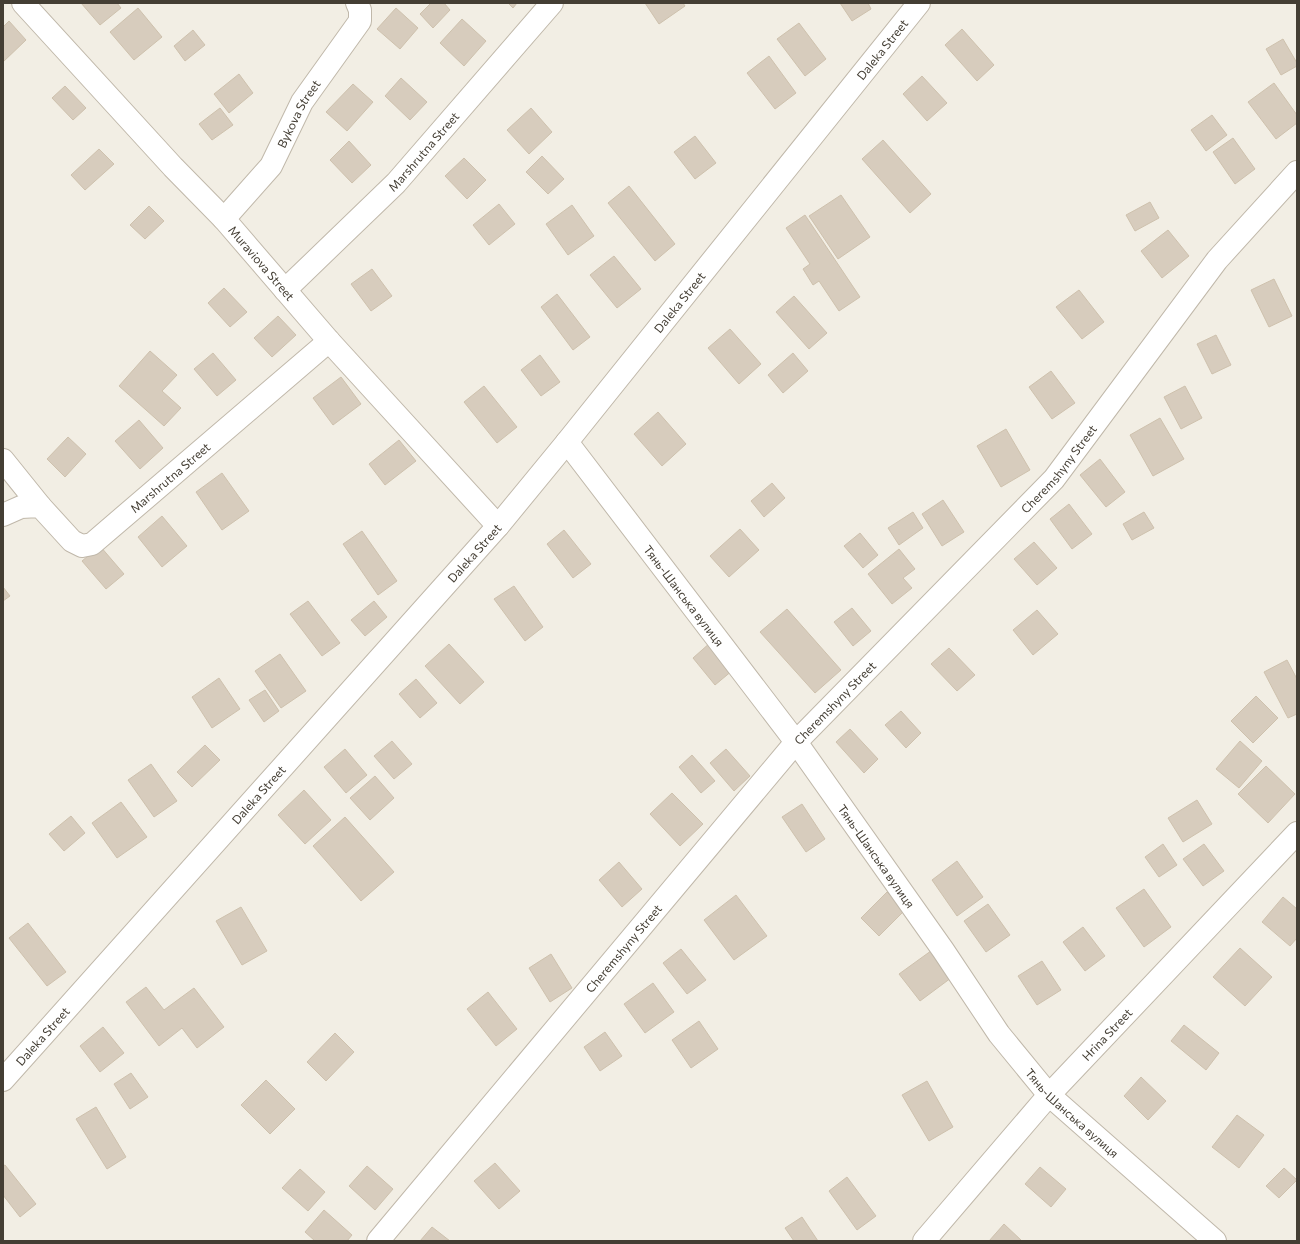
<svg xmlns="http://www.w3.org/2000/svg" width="1300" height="1244" viewBox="0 0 1300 1244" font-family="Commissioner,sans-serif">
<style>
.building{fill:#d7ccbd;stroke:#cec1ad}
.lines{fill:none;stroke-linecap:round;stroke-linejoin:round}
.minor-casing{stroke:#c0b8aa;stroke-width:24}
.minor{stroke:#fff;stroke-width:22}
.labels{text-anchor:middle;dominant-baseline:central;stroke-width:3;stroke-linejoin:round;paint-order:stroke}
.street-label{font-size:12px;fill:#443e34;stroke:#fff}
</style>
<rect width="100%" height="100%" fill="#f2eee4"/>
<g class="building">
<polygon points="81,3 117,3 121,8 100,25"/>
<polygon points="431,3 444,3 450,10 433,28 420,14"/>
<polygon points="508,3 517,3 513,8"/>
<polygon points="645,3 683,3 685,6 659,24"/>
<polygon points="840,3 868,3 871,9 852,21"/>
<polygon points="138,8 162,37 134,60 110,32"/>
<polygon points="396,8 418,28 400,49 377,29"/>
<polygon points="462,19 486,41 464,66 440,43"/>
<polygon points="9,21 26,40 3,62 3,27"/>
<polygon points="799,23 826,59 805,76 777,39"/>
<polygon points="962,29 994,65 977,81 945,45"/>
<polygon points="193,30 205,45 185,61 174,46"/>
<polygon points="1283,39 1297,63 1297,66 1281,75 1266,49"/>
<polygon points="769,56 796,93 775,109 747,73"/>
<polygon points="239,74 253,93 229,113 214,94"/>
<polygon points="922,76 947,103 927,121 903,94"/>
<polygon points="401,78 427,102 410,120 385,96"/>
<polygon points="1274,83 1297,115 1297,123 1276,139 1248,102"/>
<polygon points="353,84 373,102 347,131 326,112"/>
<polygon points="65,86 86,108 73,120 52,98"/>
<polygon points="220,108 233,125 212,140 199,124"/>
<polygon points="531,108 552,132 529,154 507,130"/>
<polygon points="1212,115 1227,135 1206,151 1191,130"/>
<polygon points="695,136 716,163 695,179 674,152"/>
<polygon points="1233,138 1255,169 1235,184 1213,152"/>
<polygon points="883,140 931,194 910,213 862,159"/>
<polygon points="349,141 371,165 352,183 330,160"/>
<polygon points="99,149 114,164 85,190 71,175"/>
<polygon points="542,156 564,179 548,194 526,172"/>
<polygon points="464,158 486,180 467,199 445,176"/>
<polygon points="629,186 675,244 655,261 608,203"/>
<polygon points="841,195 870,237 838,259 809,216"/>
<polygon points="1150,202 1159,218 1135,231 1126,215"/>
<polygon points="499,204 515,224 489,245 473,225"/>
<polygon points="572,205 594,236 568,255 546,224"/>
<polygon points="149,206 164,221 145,239 130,225"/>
<polygon points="805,215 860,297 839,311 819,281 813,285 803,269 810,264 786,228"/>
<polygon points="1168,230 1189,256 1162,278 1141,251"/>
<polygon points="614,256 641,289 617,308 590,275"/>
<polygon points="372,269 392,296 371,311 351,284"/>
<polygon points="1274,279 1292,316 1269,327 1251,290"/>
<polygon points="224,288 247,312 230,327 208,303"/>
<polygon points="1079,290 1104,322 1082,339 1056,307"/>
<polygon points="557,294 590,337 573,350 541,307"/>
<polygon points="794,296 827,333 809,349 776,312"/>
<polygon points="278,316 296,335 272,357 254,338"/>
<polygon points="730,329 761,364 739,384 708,348"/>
<polygon points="1216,335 1231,365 1212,374 1197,344"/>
<polygon points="150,351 177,375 162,391 181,408 164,426 119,386"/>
<polygon points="213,353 236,380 217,396 194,369"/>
<polygon points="793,353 808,371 783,393 768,375"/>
<polygon points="540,355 560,382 541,396 521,370"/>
<polygon points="1051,371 1075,403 1052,419 1029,387"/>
<polygon points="341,377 361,404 333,425 313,398"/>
<polygon points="484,386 517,427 497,443 464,402"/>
<polygon points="1185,386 1202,418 1181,429 1164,397"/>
<polygon points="658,412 686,444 662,466 634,434"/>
<polygon points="1160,418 1184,459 1153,476 1130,435"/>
<polygon points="139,420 163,448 140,469 115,441"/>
<polygon points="1006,429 1030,470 1001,487 977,446"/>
<polygon points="68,437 86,454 65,477 47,459"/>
<polygon points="399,440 416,461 385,485 369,464"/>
<polygon points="1100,459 1125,492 1106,507 1080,475"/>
<polygon points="222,473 249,511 222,530 196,492"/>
<polygon points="772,483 785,498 764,517 751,501"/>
<polygon points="943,500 964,532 942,546 922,514"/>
<polygon points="1069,504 1092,534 1072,549 1050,519"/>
<polygon points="913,512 923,528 899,545 888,528"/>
<polygon points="1144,512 1154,528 1132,540 1123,524"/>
<polygon points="162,516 187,546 162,567 138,537"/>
<polygon points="740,529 759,550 729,577 710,556"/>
<polygon points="564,530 591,564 573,578 547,544"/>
<polygon points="362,531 397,581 378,595 343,544"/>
<polygon points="860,533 878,555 863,568 844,546"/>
<polygon points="1034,542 1057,568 1037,585 1014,559"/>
<polygon points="100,546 124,574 106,589 82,561"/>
<polygon points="899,549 915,569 903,578 912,588 892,604 868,574"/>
<polygon points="514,586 543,627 525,641 494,599"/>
<polygon points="3,587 10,596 3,601"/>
<polygon points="308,601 340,643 322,656 290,614"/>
<polygon points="374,601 387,617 365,636 351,620"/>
<polygon points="852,608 871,631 853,646 834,622"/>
<polygon points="787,609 841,670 815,693 760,632"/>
<polygon points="1037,610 1058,634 1033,655 1013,630"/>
<polygon points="711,642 733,670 715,685 693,658"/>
<polygon points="449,644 484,682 460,704 425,666"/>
<polygon points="949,648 975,675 957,691 931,664"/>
<polygon points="280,654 306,691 281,708 255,671"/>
<polygon points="1287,660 1297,679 1297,714 1288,718 1264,672"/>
<polygon points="219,678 240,709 212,728 192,697"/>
<polygon points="416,679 437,703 420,718 399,694"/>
<polygon points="265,690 279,711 264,722 249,700"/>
<polygon points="1256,696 1278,718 1253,743 1231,721"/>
<polygon points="901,711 921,733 906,748 885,725"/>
<polygon points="850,729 878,759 864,773 836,742"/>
<polygon points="392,741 412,764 394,779 374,756"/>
<polygon points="1240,741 1262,761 1239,788 1216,769"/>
<polygon points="205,745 220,760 192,787 177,772"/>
<polygon points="345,749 367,775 346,793 324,767"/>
<polygon points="726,749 750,776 734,791 710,763"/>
<polygon points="692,755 715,781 701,793 679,767"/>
<polygon points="151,764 177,801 154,817 128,780"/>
<polygon points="1266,766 1295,794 1268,823 1238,794"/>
<polygon points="375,776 394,798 370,820 350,798"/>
<polygon points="304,790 331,820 305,844 278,815"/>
<polygon points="672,793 703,824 680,846 650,814"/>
<polygon points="1197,800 1212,824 1183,842 1168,818"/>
<polygon points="121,802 147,837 117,858 92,823"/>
<polygon points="802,804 825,839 806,852 782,817"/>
<polygon points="71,816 85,833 64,851 49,834"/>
<polygon points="345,817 394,872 361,901 313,846"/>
<polygon points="1163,844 1177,865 1159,877 1145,857"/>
<polygon points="1204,844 1224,871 1203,886 1183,859"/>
<polygon points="957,861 983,897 957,916 932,880"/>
<polygon points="619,862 642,889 622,907 599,880"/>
<polygon points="1144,889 1171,927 1144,947 1116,908"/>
<polygon points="887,892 905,910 879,936 861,918"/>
<polygon points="736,895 767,936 734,960 704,920"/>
<polygon points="1283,897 1297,909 1297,938 1290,946 1262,922"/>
<polygon points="988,904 1010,935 986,952 964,921"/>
<polygon points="241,907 267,951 242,965 216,921"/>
<polygon points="28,923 66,972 47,986 9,938"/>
<polygon points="1083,927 1105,956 1085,971 1063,942"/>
<polygon points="935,948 955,975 920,1001 899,974"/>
<polygon points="1240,948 1272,977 1245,1006 1213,977"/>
<polygon points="681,949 706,980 687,994 663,963"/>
<polygon points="551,954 572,988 550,1002 529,968"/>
<polygon points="1042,961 1061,990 1037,1005 1018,976"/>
<polygon points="653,983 674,1012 645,1033 624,1004"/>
<polygon points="146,987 164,1010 194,988 224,1027 197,1048 182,1028 159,1046 126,1002"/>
<polygon points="488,992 517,1029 496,1046 467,1009"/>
<polygon points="699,1021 718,1049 691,1068 672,1040"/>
<polygon points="1184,1025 1219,1053 1206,1070 1171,1041"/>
<polygon points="103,1027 124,1053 100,1072 80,1046"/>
<polygon points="605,1032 622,1056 600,1071 584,1047"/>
<polygon points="335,1033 354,1052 326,1081 307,1062"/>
<polygon points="131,1073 148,1097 130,1109 114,1084"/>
<polygon points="1141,1077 1166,1101 1148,1120 1124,1096"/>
<polygon points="266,1080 295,1109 270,1134 241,1105"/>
<polygon points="927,1081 953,1127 929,1141 902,1095"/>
<polygon points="96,1107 126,1157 107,1169 76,1119"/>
<polygon points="1237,1115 1264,1135 1239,1168 1212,1147"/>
<polygon points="495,1163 520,1191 499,1209 474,1181"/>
<polygon points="5,1165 36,1204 20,1217 3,1195 3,1166"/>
<polygon points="367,1166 393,1189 375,1210 349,1186"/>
<polygon points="1040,1167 1066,1189 1051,1207 1025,1184"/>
<polygon points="1284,1168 1297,1180 1279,1198 1266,1186"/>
<polygon points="300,1169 325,1192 308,1211 282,1188"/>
<polygon points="847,1177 876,1216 857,1230 829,1191"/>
<polygon points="324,1210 352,1235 347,1241 315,1241 305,1232"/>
<polygon points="802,1217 818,1241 794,1241 785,1228"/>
<polygon points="1004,1224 1022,1241 989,1241"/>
<polygon points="432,1227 450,1241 420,1241"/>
</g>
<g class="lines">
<defs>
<g id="minor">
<path id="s1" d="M23,3L173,167L224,219L329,341L498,526"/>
<path id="s2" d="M224,219L271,166L302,102L360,21V10L357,3"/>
<path id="s3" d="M285,290L396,183L552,3"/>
<path id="s4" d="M567,442L796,742L943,950L999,1034L1049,1095L1215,1241"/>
<polyline points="3,460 40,506"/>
<path id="s5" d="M3,515L21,507L40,506L72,541L82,546L92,544L329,341"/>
<path id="s6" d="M3,1080L498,526L567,442L919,3"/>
<path id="s7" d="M378,1241L796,742L1054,479L1217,260L1297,172"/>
<path id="s8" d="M924,1241L1049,1095L1297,833"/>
</g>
</defs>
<use href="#minor" class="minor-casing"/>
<use href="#minor" class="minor"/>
</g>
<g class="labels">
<g class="street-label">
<text stroke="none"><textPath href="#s6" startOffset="1355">Daleka Street</textPath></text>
<text stroke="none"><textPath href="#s2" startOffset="130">Bykova Street</textPath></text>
<text stroke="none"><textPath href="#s3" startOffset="196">Marshrutna Street</textPath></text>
<text stroke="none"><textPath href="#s1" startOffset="353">Muraviova Street</textPath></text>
<text stroke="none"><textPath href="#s6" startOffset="1031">Daleka Street</textPath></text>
<text stroke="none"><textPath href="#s7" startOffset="1030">Cheremshyny Street</textPath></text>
<text stroke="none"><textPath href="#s5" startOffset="210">Marshrutna Street</textPath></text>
<text stroke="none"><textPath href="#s6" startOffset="707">Daleka Street</textPath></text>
<text stroke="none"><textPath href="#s4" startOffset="193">Тянь-Шанська вулиця</textPath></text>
<text stroke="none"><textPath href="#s7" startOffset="706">Cheremshyny Street</textPath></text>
<text stroke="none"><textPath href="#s6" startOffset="383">Daleka Street</textPath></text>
<text stroke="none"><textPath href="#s4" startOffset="517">Тянь-Шанська вулиця</textPath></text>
<text stroke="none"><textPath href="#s7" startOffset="382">Cheremshyny Street</textPath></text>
<text stroke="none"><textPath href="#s8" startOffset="276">Hrina Street</textPath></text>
<text stroke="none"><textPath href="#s6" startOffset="59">Daleka Street</textPath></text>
<text stroke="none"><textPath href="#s4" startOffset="841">Тянь-Шанська вулиця</textPath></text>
</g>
</g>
<rect width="1300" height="1244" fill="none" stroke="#443e34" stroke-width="8"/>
</svg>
